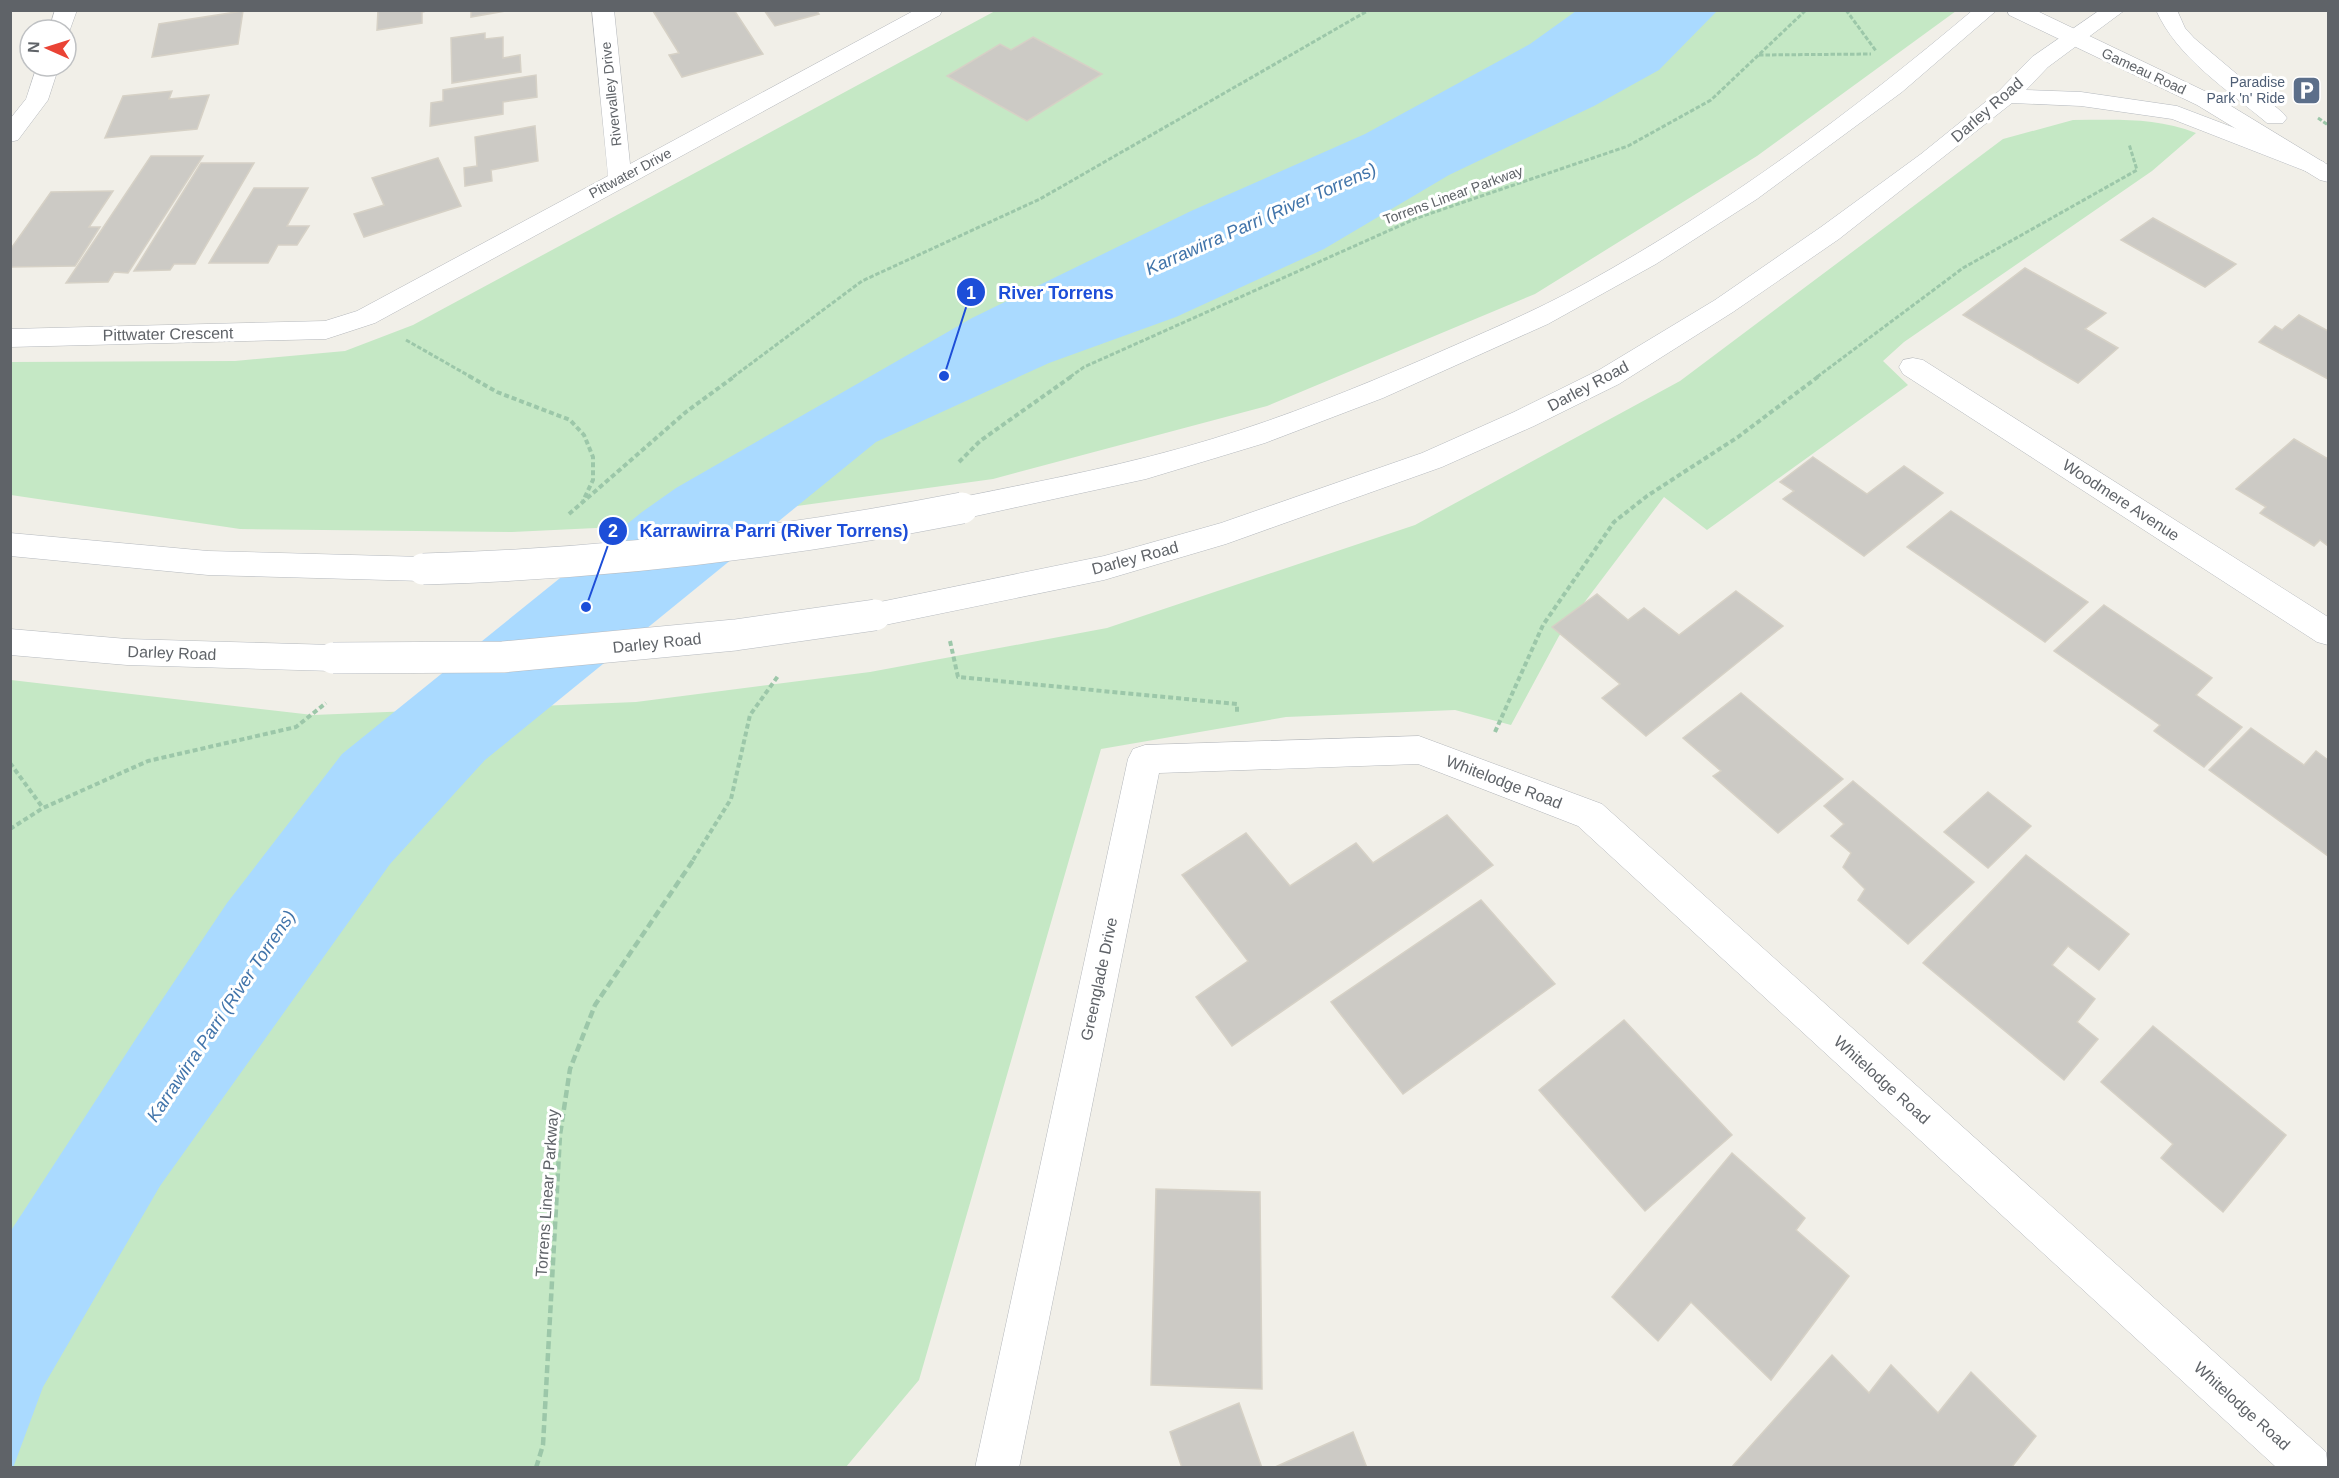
<svg xmlns="http://www.w3.org/2000/svg" width="2339" height="1478" viewBox="0 0 2339 1478" font-family="Helvetica,sans-serif">
<style>
.green{fill:#c5e8c5}
.water{fill:#aadaff}
.building{fill:#cccac5;stroke:#d6d1c6;stroke-width:1.5}
.lines{fill:none;stroke-linecap:round;stroke-linejoin:round}
.street-casing{stroke:#b5b8bc;stroke-width:1}
.secondary-casing{stroke:#b6babf;stroke-width:1}
.path-far2{stroke:#9cc7a9;stroke-width:3;stroke-dasharray:4.5 2;stroke-linecap:butt}
.path-far1{stroke:#9cc7a9;stroke-width:4;stroke-dasharray:5 3;stroke-linecap:butt}
.path{stroke:#9cc7a9;stroke-width:4.5;stroke-dasharray:8 4;stroke-linecap:butt}
.street{fill:#fff;fill-rule:evenodd}
.secondary{fill:#fff;fill-rule:evenodd}
.secondary-bridge-casing{stroke:#b6babf;stroke-width:32;stroke-linecap:butt}
.secondary-bridge{stroke:#fff;stroke-width:31}
.labels{text-anchor:middle;dominant-baseline:central;stroke-width:6;stroke-linejoin:round;paint-order:stroke}
.far-street-label{font-size:14px;fill:#5f6368;stroke:#fff}
.far-service-label{font-size:14px;fill:#4e5e75;stroke:#fff;text-anchor:end}
.street-label{font-size:16px;fill:#5f6368;stroke:#fff}
.water-label{font-size:18px;font-style:italic;fill:#4174aa;stroke:#fff}
.leader{fill:none;stroke:#1d4ed8;stroke-width:2}
.callout-dot{fill:#1d4ed8;stroke:#fff;stroke-width:2}
.mark-label{font-size:18px;text-anchor:middle;font-weight:bold;fill:#fff}
.callout-label{font-size:18px;text-anchor:middle;font-weight:bold;fill:#1d4ed8;stroke:#fff;stroke-width:6;stroke-linejoin:round;paint-order:stroke}
</style>
<rect width="100%" height="100%" fill="#f1efe8"/>
<g class="green">
<polygon points="995,11 1956,11 1757,156 1535,294 1267,406 993,479 659,525 512,532 240,529 11,495 11,362 235,361 345,351 413,325"/>
<path d="M2073,120C2116,120 2155,117 2196,133L2152,171L1904,342L1883,361L1908,385L1707,530L1664,497L1559,636L1511,725L1455,710L1286,717L1101,749L919,1380L846,1467L11,1468V680L313,715L636,702L870,672L1107,628L1415,525L1680,381L2003,139Z"/>
</g>
<polygon class="water" points="1576,11 1717,11 1659,70 1594,106 1449,175 1324,249 1176,317 1049,363 876,442 485,760 390,864 160,1186 43,1387 13,1468 10,1467 10,1232 137,1037 227,903 342,754 642,512 676,488 972,318 1191,211 1365,134 1530,44"/>
<g class="building">
<polygon points="378,10 431,10 422,12 422,23 377,30"/>
<polygon points="471,10 505,10 505,11 471,17"/>
<polygon points="734,10 763,54 682,77 669,55 679,53 653,11"/>
<polygon points="764,10 816,10 819,14 775,26"/>
<polygon points="243,11 238,44 152,57 159,24"/>
<polygon points="485,33 485,39 503,37 503,58 520,55 521,72 452,83 451,38"/>
<polygon points="1033,37 1102,74 1027,121 947,76 1000,44 1011,50"/>
<polygon points="536,75 537,97 503,102 503,114 430,126 431,103 443,101 443,90"/>
<polygon points="172,91 169,99 209,95 197,129 105,138 123,96"/>
<polygon points="535,126 538,161 491,170 492,181 465,186 464,168 477,166 475,137"/>
<polygon points="151,156 203,156 128,273 114,272 108,282 66,283"/>
<polygon points="438,158 461,206 364,237 354,214 384,205 372,178"/>
<polygon points="201,163 254,163 195,264 174,264 170,270 134,271"/>
<polygon points="254,188 308,188 287,226 309,226 297,245 278,245 268,263 209,263"/>
<polygon points="113,191 89,227 100,227 75,266 10,267 10,250 51,192"/>
<polygon points="2153,218 2236,264 2205,287 2121,240"/>
<polygon points="2025,268 2106,313 2085,329 2118,348 2078,383 1963,315"/>
<polygon points="2299,315 2328,331 2328,379 2259,342 2275,326 2282,330"/>
<polygon points="2294,439 2328,459 2328,546 2320,540 2314,546 2260,513 2266,507 2236,489"/>
<polygon points="1813,457 1867,494 1904,466 1943,493 1864,556 1783,499 1794,491 1780,482"/>
<polygon points="1951,511 2088,602 2045,642 1907,547"/>
<polygon points="1736,591 1783,626 1646,736 1602,698 1620,684 1552,627 1597,594 1628,620 1644,608 1679,635"/>
<polygon points="2104,605 2212,678 2196,695 2242,727 2204,767 2154,731 2160,725 2054,651"/>
<polygon points="1741,693 1843,779 1778,833 1713,776 1721,771 1683,738"/>
<polygon points="2251,728 2304,765 2316,751 2328,760 2328,856 2209,770"/>
<polygon points="1853,781 1974,882 1908,944 1858,900 1865,889 1843,867 1851,853 1831,836 1844,824 1824,806"/>
<polygon points="1988,792 2031,826 1988,868 1944,832"/>
<polygon points="1447,815 1493,865 1232,1046 1196,997 1248,961 1182,875 1246,833 1290,886 1356,843 1373,863"/>
<polygon points="2026,855 2129,934 2099,970 2068,946 2052,965 2095,999 2077,1022 2098,1039 2064,1080 1923,963"/>
<polygon points="1481,900 1555,984 1403,1094 1331,1002"/>
<polygon points="1624,1020 1732,1135 1645,1211 1539,1090"/>
<polygon points="2153,1026 2286,1135 2223,1212 2161,1158 2173,1144 2101,1082"/>
<polygon points="1732,1153 1805,1218 1796,1230 1849,1276 1771,1380 1691,1302 1658,1341 1612,1297"/>
<polygon points="1156,1189 1260,1192 1262,1389 1151,1385"/>
<polygon points="1832,1355 1869,1393 1891,1365 1938,1413 1971,1372 2036,1436 2011,1468 1731,1468"/>
<polygon points="1239,1403 1262,1468 1182,1468 1170,1432"/>
<polygon points="1353,1432 1367,1468 1273,1468"/>
</g>
<g class="lines">
<defs>
<g id="street">
<polygon points="55,10 77,10 68,35 66,30 49,30"/>
<polygon points="592,10 614,10 630,164 915,10 942,10 940,15 375,323 326,339 10,347 10,329 325,321 357,311 608,176"/>
<polygon points="2007,10 2035,10 2213,95 2328,165 2328,182 2320,180 2197,105 2009,15"/>
<polygon points="37,66 59,66 48,100 18,140 10,142 10,119 26,99"/>
<polygon points="1913,358 1923,360 2328,617 2328,645 2317,642 1903,374 1899,367 1903,360"/>
<polygon points="1419,736 1602,804 2326,1452 2328,1468 2277,1468 1578,826 1418,764 1159,773 1019,1468 975,1468 1128,759 1133,749 1145,745"/>
</g>
<g id="secondary">
<path d="M1973,10H1997L1902,92L1757,199L1656,264L1548,324L1383,398L1265,443L1146,479L962,519L952,516L947,508L952,500L962,497C1046,480 1131,464 1212,439C1285,417 1356,388 1426,358C1480,334 1534,312 1586,283C1725,206 1852,112 1973,10Z"/>
<polygon points="2100,10 2125,10 2048,67 2026,90 2081,92 2177,106 2324,162 2328,167 2324,172 2316,174 2308,172 2172,119 2081,106 2012,103 1839,239 1733,312 1619,384 1534,426 1442,467 1226,544 1104,580 875,627 864,624 859,615 864,606 875,603 1104,556 1221,523 1422,453 1514,412 1599,370 1715,300 1821,227 1921,154 1999,91 2032,57"/>
<path d="M2156,10H2177L2185,28L2194,38L2283,113L2287,118L2283,123H2267C2228,90 2177,58 2156,10Z"/>
<polygon points="10,533 208,551 423,557 434,561 438,569 434,577 423,581 208,575 10,556"/>
<polygon points="10,629 127,639 333,645 344,649 349,658 344,667 333,671 127,665 10,655"/>
</g>
</defs>
<use href="#street" class="street-casing"/>
<use href="#secondary" class="secondary-casing"/>
<g class="path-far2">
<polyline points="1846,10 1876,51"/>
<polyline points="1759,55 1871,54"/>
<polyline points="2318,118 2328,125"/>
<polyline points="406,340 471,377"/>
<polyline points="733,377 862,281 1040,199 1369,10"/>
<polyline points="1070,377 1084,367 1417,218 1628,146 1711,100 1806,10"/>
<polyline points="1817,377 1963,268 2137,170 2129,144"/>
</g>
<g class="path-far1">
<polyline points="469,376 497,392 570,420 584,435 593,457 593,480 583,501"/>
<polyline points="959,462 980,441 1072,376"/>
<polyline points="569,514 686,412 735,376"/>
<polyline points="950,641 958,677 1237,704 1237,713"/>
<polyline points="1495,732 1543,625 1614,522 1647,496 1738,437 1819,376"/>
<polyline points="10,763 43,808"/>
<polyline points="10,829 43,808 148,761 296,727 326,703"/>
<polyline points="693,860 731,799 750,715 778,676"/>
</g>
<polyline class="path" points="536,1468 543,1445 560,1135 570,1069 595,1005 694,859"/>
<use href="#street" class="street"/>
<use href="#secondary" class="secondary"/>
<defs>
<g id="secondary-bridge">
<path d="M423,569C605,564 783,543 962,508"/>
<polyline points="333,658 503,657 735,635 875,615"/>
</g>
</defs>
<use href="#secondary-bridge" class="secondary-bridge-casing"/>
<use href="#secondary-bridge" class="secondary-bridge"/>
</g>
<defs>
<symbol id="parking-square" viewBox="-11 -11 22 22"><rect x="-9" y="-9" width="18" height="18" rx="4" fill="#5c6f8a" stroke="#fff"/><path d="M-3.5-5.5H1a3.5 3.5 0 0 1 0 7H-1V5.5H-3.5ZM-1-3.4V-.6H.8a1.4 1.4 0 0 0 0-2.8Z" fill="#fff"/></symbol>
</defs>
<g fill-rule="evenodd">
<use href="#parking-square" x="2290" y="74" width="33" height="33"/>
</g>
<g class="labels">
<g class="far-street-label">
<text transform="translate(2144 71) rotate(25)">Gameau Road</text>
<text transform="translate(611 94) rotate(-96)">Rivervalley Drive</text>
<text transform="translate(630 173) rotate(-28)">Pittwater Drive</text>
<text transform="translate(1453 195) rotate(-20)">Torrens Linear Parkway</text>
</g>
<g class="far-service-label">
<text x="2285" y="82">Paradise<tspan x="2285" dy="16">Park 'n' Ride</tspan></text>
</g>
<g class="street-label">
<text transform="translate(1987 110) rotate(-41)">Darley Road</text>
<text transform="translate(168 334) rotate(-1)">Pittwater Crescent</text>
<text transform="translate(1588 386) rotate(-28)">Darley Road</text>
<text transform="translate(2121 500) rotate(33)">Woodmere Avenue</text>
<text transform="translate(1135 558) rotate(-15)">Darley Road</text>
<text transform="translate(657 643) rotate(-6)">Darley Road</text>
<text transform="translate(172 653) rotate(2)">Darley Road</text>
<text transform="translate(1504 782) rotate(21)">Whitelodge Road</text>
<text transform="translate(1099 979) rotate(-78)">Greenglade Drive</text>
<text transform="translate(1882 1080) rotate(42)">Whitelodge Road</text>
<text transform="translate(547 1193) rotate(-86)">Torrens Linear Parkway</text>
<text transform="translate(2242 1406) rotate(42)">Whitelodge Road</text>
</g>
<g class="water-label">
<text transform="translate(1261 219) rotate(-24)">Karrawirra Parri (River Torrens)</text>
<text transform="translate(221 1016) rotate(-56)">Karrawirra Parri (River Torrens)</text>
</g>
</g>
<path class="leader" d="M944 376L971 292M586 607L613 531"/>
<g class="callout-dot">
<circle cx="944" cy="376" r="6"/>
<circle cx="586" cy="607" r="6"/>
<circle cx="971" cy="292" r="15"/>
<circle cx="613" cy="531" r="15"/>
</g>
<g class="mark-label">
<text x="971" y="299">1</text>
<text x="613" y="537">2</text>
</g>
<g class="callout-label">
<text x="1056" y="299">River Torrens</text>
<text x="774" y="537">Karrawirra Parri (River Torrens)</text>
</g>
<rect width="2339" height="1478" fill="none" stroke="#5f6368" stroke-width="24"/>
<g transform="translate(48 48) rotate(273)"><circle r="28" fill="#ffffff" stroke="#bfc1c3" stroke-width="1.5"/>
<path d="M0-4.5L10 22L0 15L-10 22Z" fill="#ea4335"/>
<text y="-9" font-size="16" font-weight="bold" text-anchor="middle" fill="#5f6368">N</text>
</g>
</svg>
